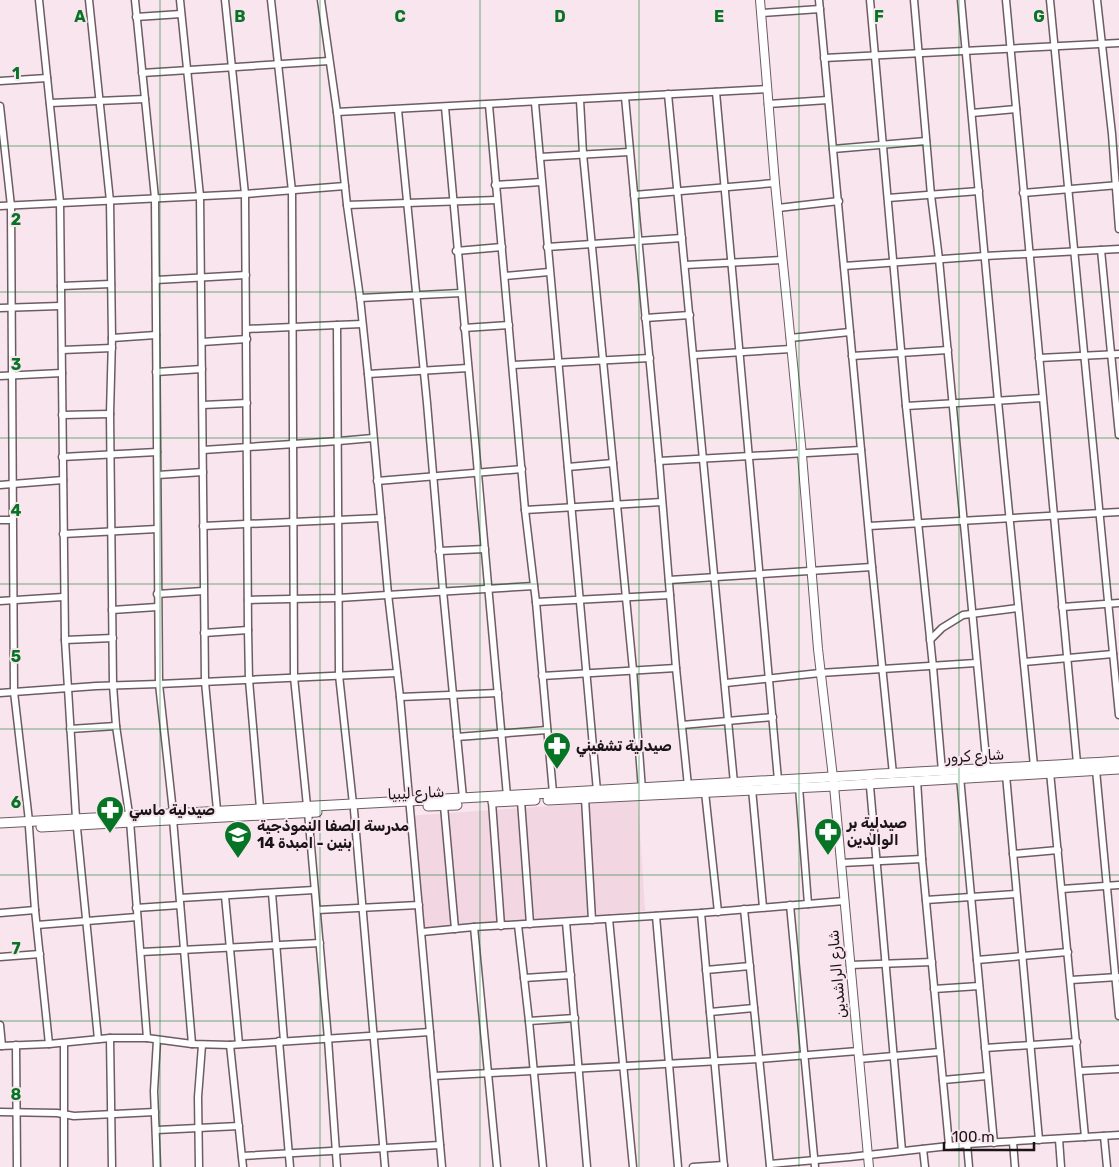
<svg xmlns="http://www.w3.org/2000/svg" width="1119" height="1167" viewBox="0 0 1119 1167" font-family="Rubik,Vazirmatn,sans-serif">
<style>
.built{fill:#f2d6e1}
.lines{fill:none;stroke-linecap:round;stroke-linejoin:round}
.minor-casing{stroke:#6d5c63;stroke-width:9}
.tertiary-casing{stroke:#6d5c63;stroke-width:10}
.secondary-casing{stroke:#6d5c63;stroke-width:11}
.minor{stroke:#fff;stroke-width:6}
.tertiary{stroke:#fff;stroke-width:8}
.secondary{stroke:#fff;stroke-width:9}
.grid{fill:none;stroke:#067325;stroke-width:1;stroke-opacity:0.55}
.labels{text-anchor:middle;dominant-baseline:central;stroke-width:4;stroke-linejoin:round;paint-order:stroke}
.poi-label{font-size:15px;font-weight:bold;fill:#1a1416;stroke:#f9e5ed;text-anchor:start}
.street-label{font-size:15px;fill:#1a1416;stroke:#f9e5ed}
.grid-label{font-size:16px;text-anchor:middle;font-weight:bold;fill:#067325;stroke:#f9e5ed;stroke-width:4;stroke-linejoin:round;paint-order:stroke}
</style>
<rect width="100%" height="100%" fill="#f9e5ed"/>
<polygon class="built" points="638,800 645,911 416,929 407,816"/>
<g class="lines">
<defs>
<g id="minor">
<polyline points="39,0 60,202 65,640 76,818 98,1039"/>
<polyline points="89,0 110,201 112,338 110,414 113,685 116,726 129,814"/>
<polyline points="135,0 155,198 159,684 173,812"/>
<polyline points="180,0 200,196 205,682 217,810"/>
<polyline points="225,0 245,194 248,630 249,680 260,808"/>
<polyline points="271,0 292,191 294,677 307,806"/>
<polyline points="321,0 337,112 347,205 360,298 368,374 388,594 400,697 442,1167"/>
<polyline points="819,0 872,567 893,774"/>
<polyline points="870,0 906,406 933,667 942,771"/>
<polyline points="914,0 931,195 939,259 987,769"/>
<polyline points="961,0 998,401 1034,766"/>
<polyline points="1006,0 1077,763"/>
<polyline points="1050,0 1119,715"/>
<polyline points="1097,0 1112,134 1119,229"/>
<polyline points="761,13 820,9"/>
<polyline points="136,17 181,14"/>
<polyline points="824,58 1119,43"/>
<polyline points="142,73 329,61"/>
<polyline points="0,81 47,78"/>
<polyline points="716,92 778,780"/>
<polyline points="668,94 734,783"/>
<polyline points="625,97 659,461 676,668 688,786"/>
<polyline points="580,100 583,154 633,670 642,790"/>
<polyline points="50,103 145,99"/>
<polyline points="535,103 597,791"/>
<polyline points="768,104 828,100"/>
<polyline points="489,105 525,510 536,602 553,793"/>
<polyline points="0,106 11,206 14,692 29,821"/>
<polyline points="445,107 507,796"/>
<polyline points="398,110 427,403 443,591 463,798"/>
<polyline points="337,112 767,89"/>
<polyline points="972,113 1016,109"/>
<polyline points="833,149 926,141"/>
<polyline points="540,157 629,152"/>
<polyline points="495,185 541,182"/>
<polyline points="1023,193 1119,185"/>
<polyline points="634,195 775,183"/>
<polyline points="888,198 979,191"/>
<polyline points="347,205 497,200"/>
<polyline points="0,206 245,194 345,186"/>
<polyline points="778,208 839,201"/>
<polyline points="547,247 682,238"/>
<polyline points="1101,250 1119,435"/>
<polyline points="456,251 502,247"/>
<polyline points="685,265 782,260"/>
<polyline points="844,266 985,256 1119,249"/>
<polyline points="505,276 549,272"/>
<polyline points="156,280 246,275"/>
<polyline points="61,286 111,284"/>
<polyline points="360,298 461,293"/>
<polyline points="0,308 60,306"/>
<polyline points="645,318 690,315"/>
<polyline points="337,325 362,324"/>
<polyline points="464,328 509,325"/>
<polyline points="247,329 337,325 339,675 353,804"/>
<polyline points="112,338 156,335"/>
<polyline points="790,338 850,332"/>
<polyline points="202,342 247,339"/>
<polyline points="62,350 112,348"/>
<polyline points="695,355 791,349"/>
<polyline points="852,356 948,350"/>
<polyline points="1039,358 1119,354"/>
<polyline points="513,365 650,358"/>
<polyline points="156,372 202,369"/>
<polyline points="368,374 468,368"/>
<polyline points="0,376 62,373"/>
<polyline points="203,405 247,403"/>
<polyline points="906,406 1042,398"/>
<polyline points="62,415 110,414"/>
<polyline points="203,450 339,441 373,438"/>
<polyline points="62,457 157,452"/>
<polyline points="659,461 861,450"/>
<polyline points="568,467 613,463"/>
<polyline points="158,475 203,472"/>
<polyline points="377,481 522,469"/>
<polyline points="0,485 63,480"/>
<polyline points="525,510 662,502"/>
<polyline points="0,520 12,520"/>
<polyline points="203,526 381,518"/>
<polyline points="869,526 1119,512"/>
<polyline points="63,534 157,529"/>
<polyline points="439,551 485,549"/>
<polyline points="669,580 872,567"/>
<polyline points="157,594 203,591"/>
<polyline points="248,600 338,598 534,586"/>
<polyline points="0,601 63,597"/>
<polyline points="536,602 670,595"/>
<polyline points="1062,607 1119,603"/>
<polyline points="112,610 157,607"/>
<polyline points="204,633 248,630"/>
<polyline points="65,640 113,638"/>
<polyline points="930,640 942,628 963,615 1018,608"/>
<polyline points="1024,662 1113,654"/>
<polyline points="542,676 676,668"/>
<polyline points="726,683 820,673 976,663"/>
<polyline points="0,693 96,686 159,684 397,673"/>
<polyline points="400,697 498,693"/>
<polyline points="682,725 773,717"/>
<polyline points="70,729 116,726"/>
<polyline points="457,737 547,730"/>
<polyline points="1096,770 1119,1016"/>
<polyline points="1050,772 1085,1137"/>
<polyline points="869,775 902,1151"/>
<polyline points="1006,775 1039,1140"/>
<polyline points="960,777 994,1143"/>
<polyline points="917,780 922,859 949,1145"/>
<polyline points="799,787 808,904"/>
<polyline points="752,789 763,907"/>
<polyline points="705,792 718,912"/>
<polyline points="585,798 592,920"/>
<polyline points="521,801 530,924"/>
<polyline points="492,802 501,926"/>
<polyline points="444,806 455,929"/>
<polyline points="354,810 385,1167"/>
<polyline points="308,812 328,1039 337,1167"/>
<polyline points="173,819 192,1044"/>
<polyline points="130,821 147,1038"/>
<polyline points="29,827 35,910 49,1044"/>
<polyline points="1013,854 1058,850"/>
<polyline points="841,863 922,859"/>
<polyline points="1062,889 1119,885"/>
<polyline points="272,893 284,1041"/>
<polyline points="225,896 239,1044"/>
<polyline points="180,898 314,890"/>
<polyline points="926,900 1016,894"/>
<polyline points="790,905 815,1167"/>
<polyline points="136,908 180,905"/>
<polyline points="744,909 770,1166"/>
<polyline points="317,910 419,905"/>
<polyline points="0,913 35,910"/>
<polyline points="701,913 724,1167"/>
<polyline points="656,916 678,1167"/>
<polyline points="609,919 633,1167"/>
<polyline points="566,922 587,1167"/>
<polyline points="37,925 137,917"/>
<polyline points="518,925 529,1021 543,1167"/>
<polyline points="474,927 497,1167"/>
<polyline points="422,932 474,927 701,913 844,901"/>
<polyline points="141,952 320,943"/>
<polyline points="0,957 40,954"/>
<polyline points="977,960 1068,952"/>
<polyline points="850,965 932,962"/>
<polyline points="706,970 750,966"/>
<polyline points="524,978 571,975"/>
<polyline points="1071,980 1118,977"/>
<polyline points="934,989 979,986"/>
<polyline points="710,1012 754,1008"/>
<polyline points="529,1021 575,1018"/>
<polyline points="0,1025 2,1046"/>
<polyline points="110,1038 112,1167"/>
<polyline points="157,1040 154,1091 157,1167"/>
<polyline points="279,1041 290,1167"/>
<polyline points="16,1045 17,1167"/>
<polyline points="230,1045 243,1167"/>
<polyline points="0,1046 49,1044 110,1038 147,1038 192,1044 230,1045 430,1032"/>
<polyline points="985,1048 1077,1042"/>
<polyline points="859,1059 940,1052"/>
<polyline points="1080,1071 1119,1069"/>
<polyline points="434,1076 759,1059 858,1051"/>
<polyline points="943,1080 987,1076"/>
<polyline points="0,1112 57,1113 74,1116 155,1112"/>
<polyline points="157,1130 239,1126"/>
<polyline points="1104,1136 1107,1167"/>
<polyline points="1059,1139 1061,1167"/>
<polyline points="1013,1142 1015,1167"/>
<polyline points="967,1144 969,1167"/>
<polyline points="923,1149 925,1167"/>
<polyline points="242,1156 440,1145"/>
<polyline points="770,1164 850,1157 967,1144 1119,1135"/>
<polyline points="64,1167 64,1043"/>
<polyline points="199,1167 198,1097 202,1045"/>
<polyline points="693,1167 724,1165"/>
</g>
<polyline id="tertiary" points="760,0 775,183 802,455 818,649 834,786 869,1167"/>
<g id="secondary">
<polyline points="548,800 834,786 1119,769"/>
<polyline points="493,802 535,800"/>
<polyline points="428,806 457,805"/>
<path d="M0,823C289,807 577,793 866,775C950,770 1035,767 1119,761"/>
<polyline points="41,827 317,812"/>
</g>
</defs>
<use href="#minor" class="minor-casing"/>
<use href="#tertiary" class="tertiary-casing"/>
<use href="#secondary" class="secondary-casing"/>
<use href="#minor" class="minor"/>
<use href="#tertiary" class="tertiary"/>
<use href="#secondary" class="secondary"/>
</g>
<path class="grid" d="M160,0V1167M320,0V1167M480,0V1167M639,0V1167M799,0V1167M959,0V1167M0,146H1119M0,292H1119M0,438H1119M0,584H1119M0,729H1119M0,875H1119M0,1021H1119"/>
<defs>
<symbol id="pharmacy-pin" viewBox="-11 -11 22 30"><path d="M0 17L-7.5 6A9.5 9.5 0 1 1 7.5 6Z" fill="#067325" stroke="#f9e5ed"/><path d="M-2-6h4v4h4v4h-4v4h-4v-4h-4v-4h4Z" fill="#fff"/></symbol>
<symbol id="school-pin" viewBox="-11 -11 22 30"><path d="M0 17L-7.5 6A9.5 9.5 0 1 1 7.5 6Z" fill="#067325" stroke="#f9e5ed"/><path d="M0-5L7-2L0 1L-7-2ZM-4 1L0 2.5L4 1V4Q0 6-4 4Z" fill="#fff"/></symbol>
</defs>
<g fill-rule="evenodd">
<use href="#pharmacy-pin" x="541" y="730" width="32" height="43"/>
<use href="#pharmacy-pin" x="94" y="794" width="32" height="43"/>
<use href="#pharmacy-pin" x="812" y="816" width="32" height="43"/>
<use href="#school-pin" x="222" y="819" width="32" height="43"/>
</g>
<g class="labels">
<g class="poi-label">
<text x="576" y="746">صيدلية تشفيني</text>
<text x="129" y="810">صيدلية ماسي</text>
<text x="847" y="823">صيدلية بر<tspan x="847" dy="17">الوالدين</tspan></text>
<text x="257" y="826">مدرسة الصفا النموذجية<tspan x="257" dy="17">بنين - امبدة 14</tspan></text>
</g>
<g class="street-label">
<text transform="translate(975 756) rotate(-3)">شارع كرور</text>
<text transform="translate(416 793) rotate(-3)">شارع ليبيا</text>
<text transform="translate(837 974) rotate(-95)">شارع الراشدين</text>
</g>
</g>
<g class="grid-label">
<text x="80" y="22">A</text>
<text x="240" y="22">B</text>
<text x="400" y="22">C</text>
<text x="560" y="22">D</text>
<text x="719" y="22">E</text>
<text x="879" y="22">F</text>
<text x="1039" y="22">G</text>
<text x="16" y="79">1</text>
<text x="16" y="225">2</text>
<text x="16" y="370">3</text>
<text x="16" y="516">4</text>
<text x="16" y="662">5</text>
<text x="16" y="808">6</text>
<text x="16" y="954">7</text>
<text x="16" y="1100">8</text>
</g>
<path d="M944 1142v8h90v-8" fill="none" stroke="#1a1416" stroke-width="2.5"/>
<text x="952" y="1142" font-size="15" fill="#1a1416" stroke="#f9e5ed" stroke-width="4" paint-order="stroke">100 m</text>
</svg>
